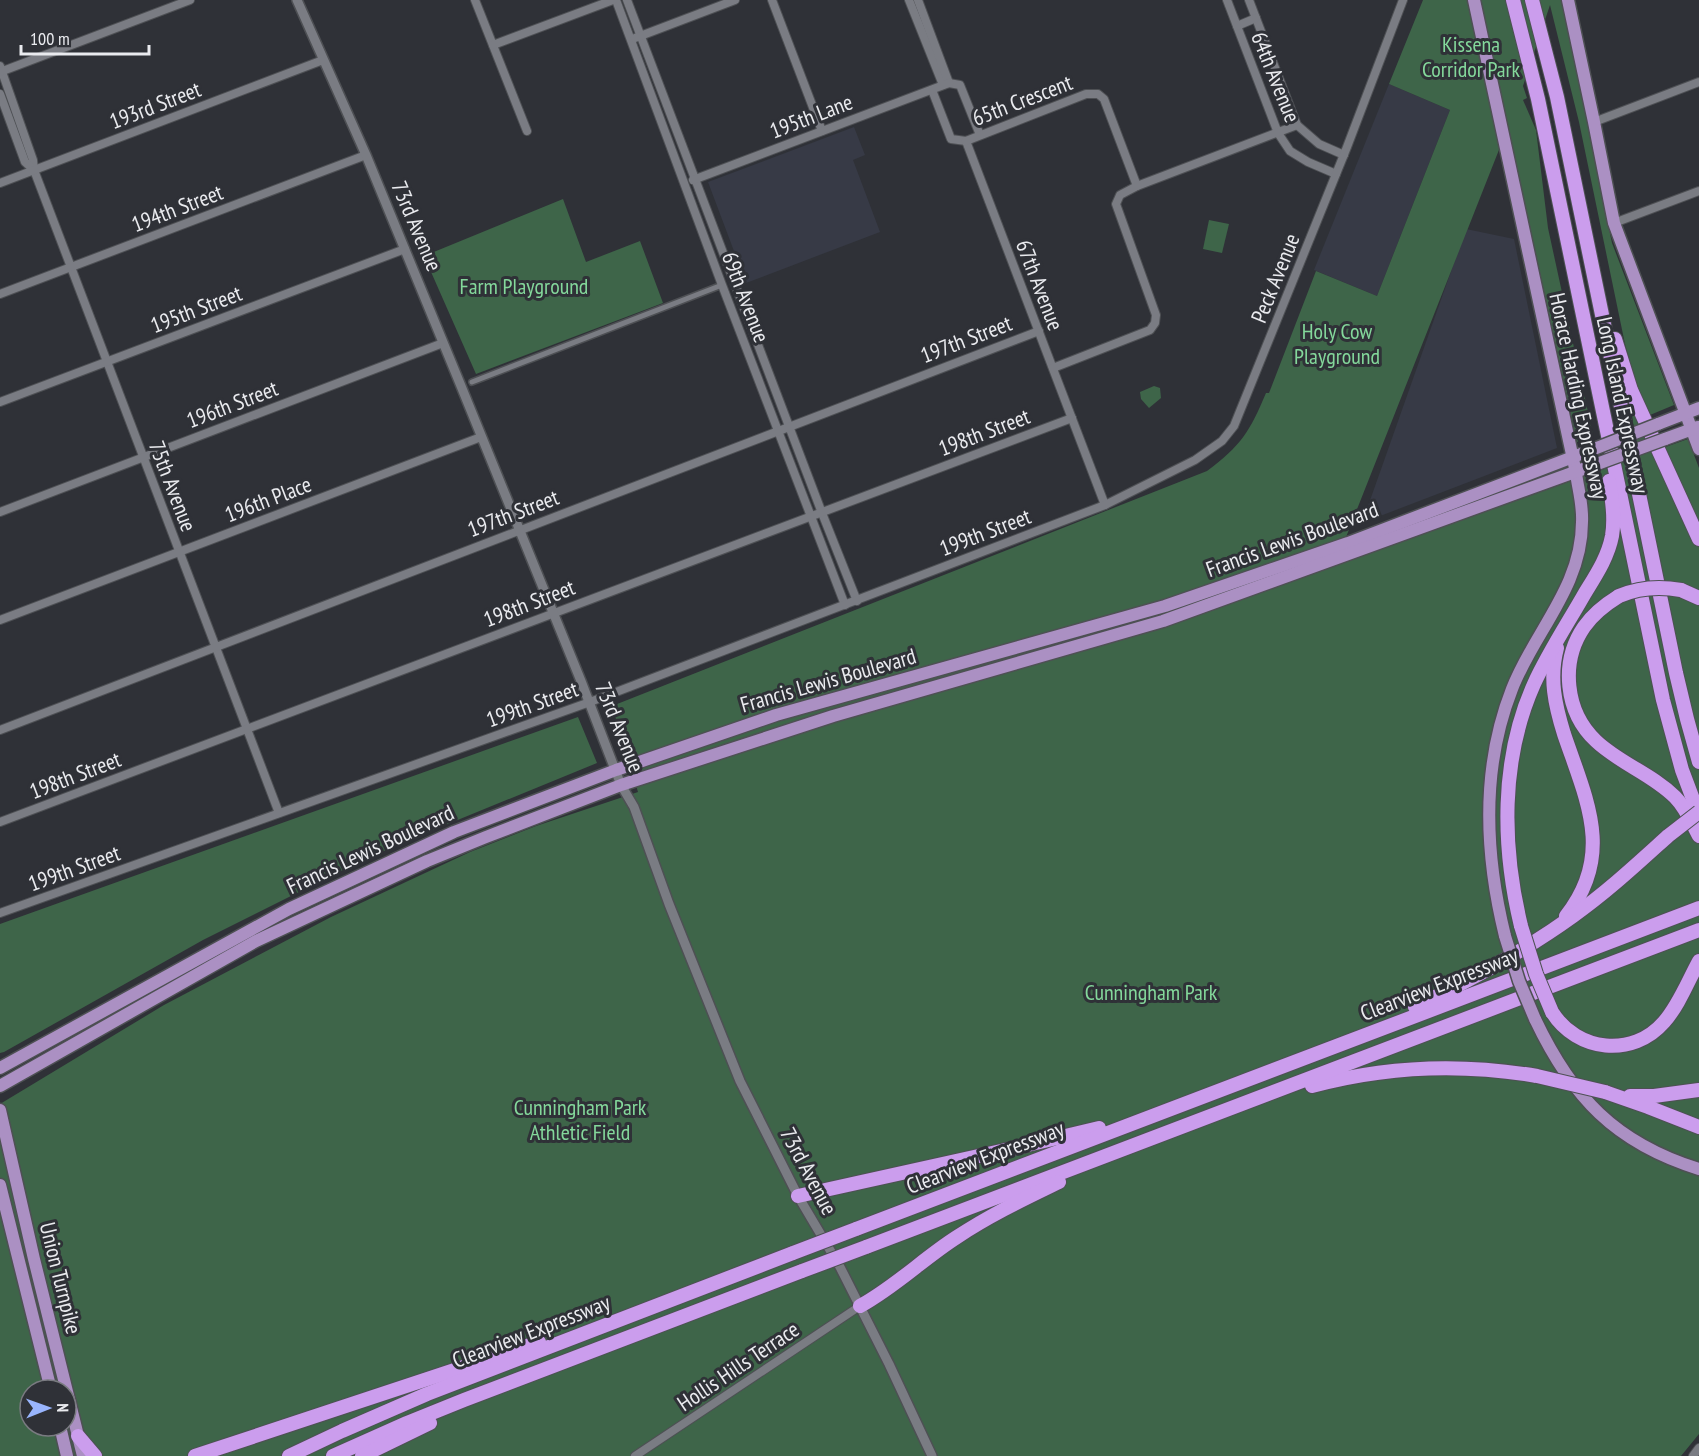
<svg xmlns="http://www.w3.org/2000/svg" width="1699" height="1456" viewBox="0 0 1699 1456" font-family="'PT Sans Narrow',sans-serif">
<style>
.built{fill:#373a46}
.green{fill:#3e6549;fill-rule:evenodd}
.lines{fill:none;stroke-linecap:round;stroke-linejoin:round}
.pedestrian-casing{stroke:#4e5054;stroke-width:8}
.minor-casing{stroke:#4e5054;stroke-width:10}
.tertiary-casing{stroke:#4e5054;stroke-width:12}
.primary-casing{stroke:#4e5054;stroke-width:15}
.motorway-casing{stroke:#4e5054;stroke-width:16}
.pedestrian{stroke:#7a7c83;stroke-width:5}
.minor{stroke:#7a7c83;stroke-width:8}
.tertiary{stroke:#7a7c83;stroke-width:9}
.primary{stroke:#ab90c3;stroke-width:12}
.motorway{stroke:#cb9ded;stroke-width:14}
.primary-bridge-casing{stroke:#4e5054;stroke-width:15;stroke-linecap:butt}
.motorway-bridge-casing{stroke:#4e5054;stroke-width:16;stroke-linecap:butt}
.primary-bridge{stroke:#ab90c3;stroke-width:12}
.motorway-bridge{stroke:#cb9ded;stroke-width:14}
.labels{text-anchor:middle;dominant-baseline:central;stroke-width:6;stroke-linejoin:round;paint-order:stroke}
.park-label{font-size:22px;fill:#84d89b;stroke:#2f3137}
.street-label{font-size:22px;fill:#eaebef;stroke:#2f3137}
</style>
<rect width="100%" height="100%" fill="#2f3137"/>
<g class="built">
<polygon points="1389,84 1450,110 1377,296 1314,270"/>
<polygon points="854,127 865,155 853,160 880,232 746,283 708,182"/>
<polygon points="1466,229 1514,239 1557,448 1362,523"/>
</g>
<g class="green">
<path d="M1423,0H1562L1612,243L1674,405L1650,415L1638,392L1625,344L1579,122L1550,5L1523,86L1527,98L1523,100L1536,130L1548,228L1593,435L1577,442L1508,127L1335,565L1638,457L1631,408L1638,415L1654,451L1688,439L1699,468V1434L1681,1456H0V1104L164,1005L331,917L470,852L536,826L638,792L612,706L1207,471C1241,446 1250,431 1266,393H1269L1316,271L1377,296L1450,110L1389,84ZM30,1390H66V1426H30Z"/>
<polygon points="563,199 586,262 640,241 663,303 476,374 424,256"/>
<polygon points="1209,220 1229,224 1222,253 1203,249"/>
<polygon points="1154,386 1160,388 1161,398 1149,408 1141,399 1140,392"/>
<polygon points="578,717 597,763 443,826 365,859 203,940 4,1052 0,1053 0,924"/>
</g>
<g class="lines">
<defs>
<polyline id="pedestrian" points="472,382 722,285"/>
<g id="minor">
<polyline points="475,0 527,131"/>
<polyline points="616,0 722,285 845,605"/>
<polyline points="627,0 822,513 857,601"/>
<polyline points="772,0 822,131"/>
<polyline points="909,0 943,85"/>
<polyline points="918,0 949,83"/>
<polyline points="1227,0 1278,133 1290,151 1308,162 1336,174"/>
<polyline points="1249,0 1297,125 1319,144 1344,155"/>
<polyline points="1237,26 1256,18"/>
<polyline points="635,38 735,0"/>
<polyline points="493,45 613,0"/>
<polyline points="0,66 33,160 34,170 279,813"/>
<polyline points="0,72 190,0"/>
<polyline points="949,83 960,85 980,135"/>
<polyline points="932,90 951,139 966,141"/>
<polyline points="0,94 25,162 34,170"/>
<polyline points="1594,122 1699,82"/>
<polyline points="966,141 1105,505"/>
<polyline points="966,141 1086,94 1098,94 1104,99 1137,186"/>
<polyline points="693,180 949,83"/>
<polyline points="0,183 323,60"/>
<polyline points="1614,223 1699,191"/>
<polyline points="0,294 366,155"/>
<polyline points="1053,368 1150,330 1155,323 1156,315 1116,204 1120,195 1137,186 1297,125"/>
<polyline points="0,402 405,249"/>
<polyline points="0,512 443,343"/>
<polyline points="0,620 481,437"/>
<polyline points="0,730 1039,331"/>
<polyline points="0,822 1072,418"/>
<polyline points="0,913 590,702 1105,505 1195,460 1222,441 1234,426 1347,147 1403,0"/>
<polyline points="635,1456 860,1306"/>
<polyline points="1693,1456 1699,1448"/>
</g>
<polyline id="tertiary" points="297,0 366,155 461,386 581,681 621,785 634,807 669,904 740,1081 798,1196 840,1267 889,1364 932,1456"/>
<g id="primary">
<path d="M1474,0L1576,473C1578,489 1583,505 1582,522C1582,587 1534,632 1512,689C1481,768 1485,855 1505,936"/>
<polyline points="1568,0 1594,122 1614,223 1699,449"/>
<polyline points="1658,424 1699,408"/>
<polyline points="1665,439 1698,427"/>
<path d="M1535,1019C1572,1097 1615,1143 1699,1169"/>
<polyline points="0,1068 289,909 454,832 616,770 776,715 1165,606 1348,543 1594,449"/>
<polyline points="0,1086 256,941 427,861 486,837 621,785 833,716 1163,621 1597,464"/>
<polyline points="0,1110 34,1259 83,1456"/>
<polyline points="0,1185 51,1390"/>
<polyline points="60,1426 67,1456"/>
</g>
<g id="motorway">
<polyline points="1513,0 1538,99 1663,700 1682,770 1699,815"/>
<polyline points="1532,0 1557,97 1676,673 1687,719 1699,762"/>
<polyline points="1615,339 1631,390 1699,539"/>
<polyline points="1681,590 1699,598"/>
<path d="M1619,596C1606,604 1593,614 1584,627C1560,662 1565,712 1596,741C1619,763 1652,774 1675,797C1686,808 1692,823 1699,836"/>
<path d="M1557,648C1549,678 1555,705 1564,734C1586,799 1615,854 1566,916"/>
<path d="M1521,926C1502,847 1500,760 1534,684C1548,653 1568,623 1585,593C1596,575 1608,557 1612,536C1615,518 1612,499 1609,481"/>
<path d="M1415,1007C1470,980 1523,952 1573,916C1607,892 1637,864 1668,836"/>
<path d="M1552,1012C1577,1052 1633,1058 1664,1022C1679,1005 1688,981 1699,961"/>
<path d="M1312,1086C1386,1066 1461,1063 1537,1076"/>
<polyline points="1605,1092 1648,1107 1699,1127"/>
<polyline points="1630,1096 1654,1096 1699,1090"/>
<polyline points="798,1196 1019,1147 1099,1128"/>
<polyline points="856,1229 1699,908"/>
<polyline points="866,1247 1699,930"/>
<path d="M860,1306C895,1287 924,1258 957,1237C990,1215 1024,1199 1059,1182"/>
<polyline points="78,1436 95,1456"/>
<polyline points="195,1456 539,1342"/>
<polyline points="289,1456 342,1431 427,1394 793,1253"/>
<polyline points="333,1456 407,1423 464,1400 802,1271"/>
<polyline points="362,1456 430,1423"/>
</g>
</defs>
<use href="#pedestrian" class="pedestrian-casing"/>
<use href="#minor" class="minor-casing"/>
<use href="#tertiary" class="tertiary-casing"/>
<use href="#primary" class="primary-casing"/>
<use href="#motorway" class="motorway-casing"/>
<use href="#pedestrian" class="pedestrian"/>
<use href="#minor" class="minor"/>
<use href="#tertiary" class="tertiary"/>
<use href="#primary" class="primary"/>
<use href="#motorway" class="motorway"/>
<defs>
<g id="primary-bridge">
<polyline points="1594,449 1658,424"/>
<polyline points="1597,464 1665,439"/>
<polyline points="1505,936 1519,981 1535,1019"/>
</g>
<g id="motorway-bridge">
<path d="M1619,596C1640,587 1659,586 1681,590"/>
<polyline points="1668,836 1699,812"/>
<polyline points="1521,926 1536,974 1552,1012"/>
<polyline points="1537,1076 1605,1092"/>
<polyline points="793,1253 856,1229"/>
<polyline points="802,1271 866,1247"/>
</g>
</defs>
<use href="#primary-bridge" class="primary-bridge-casing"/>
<use href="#motorway-bridge" class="motorway-bridge-casing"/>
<use href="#primary-bridge" class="primary-bridge"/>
<use href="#motorway-bridge" class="motorway-bridge"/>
</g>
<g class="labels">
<g class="park-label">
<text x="1471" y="44">Kissena<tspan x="1471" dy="25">Corridor Park</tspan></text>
<text x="524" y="286">Farm Playground</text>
<text x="1337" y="331">Holy Cow<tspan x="1337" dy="25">Playground</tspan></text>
<text x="1151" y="992">Cunningham Park</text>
<text x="580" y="1107">Cunningham Park<tspan x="580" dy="25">Athletic Field</tspan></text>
</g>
<g class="street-label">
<text transform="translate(1276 77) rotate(68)">64th Avenue</text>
<text transform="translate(1022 100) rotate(-21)">65th Crescent</text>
<text transform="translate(155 105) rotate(-21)">193rd Street</text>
<text transform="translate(811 116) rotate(-21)">195th Lane</text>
<text transform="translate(177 208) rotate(-21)">194th Street</text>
<text transform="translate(417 226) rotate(67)">73rd Avenue</text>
<text transform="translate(1275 278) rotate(-68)">Peck Avenue</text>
<text transform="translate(1040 285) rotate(69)">67th Avenue</text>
<text transform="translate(746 297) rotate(69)">69th Avenue</text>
<text transform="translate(196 309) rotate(-21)">195th Street</text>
<text transform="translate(966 339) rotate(-21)">197th Street</text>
<text transform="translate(1579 396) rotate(78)">Horace Harding Expressway</text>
<text transform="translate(232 404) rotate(-21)">196th Street</text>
<text transform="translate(1623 405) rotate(78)">Long Island Expressway</text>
<text transform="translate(984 432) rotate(-21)">198th Street</text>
<text transform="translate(173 486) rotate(69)">75th Avenue</text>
<text transform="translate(268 499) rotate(-21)">196th Place</text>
<text transform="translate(513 513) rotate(-21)">197th Street</text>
<text transform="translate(985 532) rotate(-21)">199th Street</text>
<text transform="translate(1292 539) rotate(-20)">Francis Lewis Boulevard</text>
<text transform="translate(529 603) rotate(-21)">198th Street</text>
<text transform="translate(828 680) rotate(-16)">Francis Lewis Boulevard</text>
<text transform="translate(532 704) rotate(-20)">199th Street</text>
<text transform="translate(620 727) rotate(68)">73rd Avenue</text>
<text transform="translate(75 775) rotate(-21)">198th Street</text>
<text transform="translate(370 849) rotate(-25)">Francis Lewis Boulevard</text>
<text transform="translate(74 868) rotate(-20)">199th Street</text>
<text transform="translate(1439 984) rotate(-21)">Clearview Expressway</text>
<text transform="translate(985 1157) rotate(-21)">Clearview Expressway</text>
<text transform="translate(809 1171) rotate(62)">73rd Avenue</text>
<text transform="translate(61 1278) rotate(76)">Union Turnpike</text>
<text transform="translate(531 1331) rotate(-21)">Clearview Expressway</text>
<text transform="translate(738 1366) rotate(-34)">Hollis Hills Terrace</text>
</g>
</g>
<g transform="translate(48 1408) rotate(89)"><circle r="28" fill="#2f3137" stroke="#7a7b81" stroke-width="1.5"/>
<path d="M0-4.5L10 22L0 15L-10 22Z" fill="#99b5fd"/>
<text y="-9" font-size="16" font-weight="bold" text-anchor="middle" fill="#eaebef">N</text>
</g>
<path d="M21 45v9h128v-9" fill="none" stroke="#eaebef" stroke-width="3"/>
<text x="30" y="45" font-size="18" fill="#eaebef" stroke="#2f3137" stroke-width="4.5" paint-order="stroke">100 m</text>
</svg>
